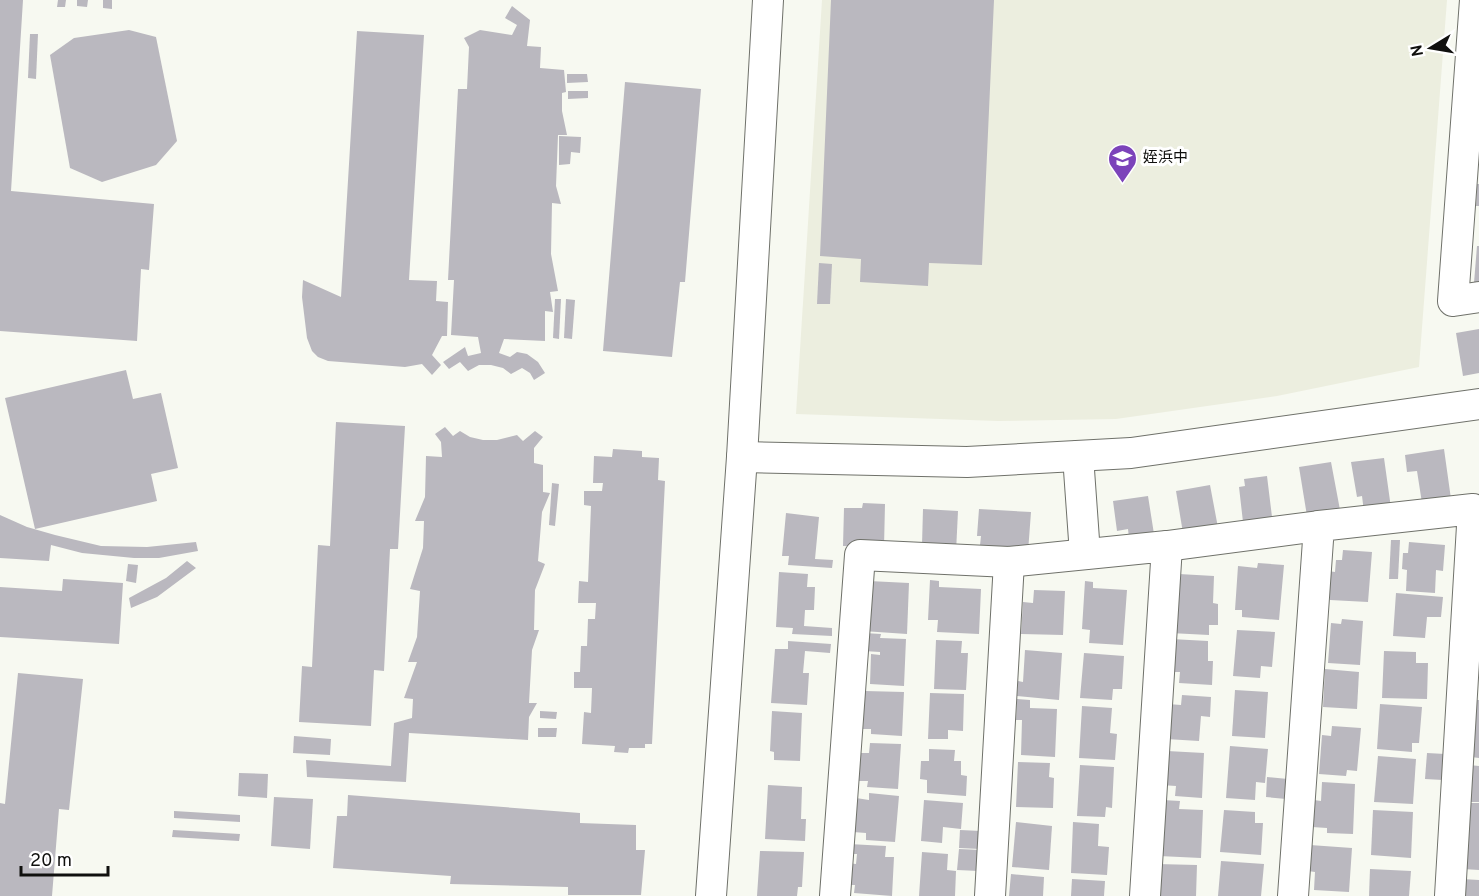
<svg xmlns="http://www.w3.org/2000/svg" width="1479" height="896" viewBox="0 0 1479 896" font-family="Overpass,'Noto Sans JP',sans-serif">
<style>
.built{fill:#eceedf}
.building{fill:#bab8bf}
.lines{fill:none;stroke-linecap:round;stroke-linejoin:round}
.minor-casing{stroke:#6f716a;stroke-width:32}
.minor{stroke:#fff;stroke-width:30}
.labels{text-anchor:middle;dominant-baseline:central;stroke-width:6;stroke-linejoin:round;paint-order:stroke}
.poi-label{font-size:15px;fill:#10100e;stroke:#fff;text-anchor:start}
</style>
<rect width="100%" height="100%" fill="#f7f9f1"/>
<polygon class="built" points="822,0 1447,0 1419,367 1277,396 1116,419 998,421 796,414"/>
<g class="building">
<polygon points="0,0 23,0 11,191 154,204 149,270 141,269 137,341 0,331"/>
<polygon points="58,0 66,0 65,7 57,7"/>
<polygon points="77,0 88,0 87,7 77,6"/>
<polygon points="103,0 112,0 112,9 103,8"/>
<polygon points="831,0 994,0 982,265 929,263 928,286 860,282 861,259 820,256"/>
<polygon points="512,6 530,20 527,46 541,47 540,68 564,70 566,92 562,93 562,111 567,135 558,135 556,186 561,204 552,203 551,254 558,291 550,292 553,312 545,311 545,341 504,339 499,353 510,357 517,352 527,354 538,362 545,373 534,380 530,373 522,368 511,374 503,368 491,365 479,365 468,371 460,362 449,369 443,362 465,347 468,356 481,353 478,337 451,335 454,280 448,280 458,89 467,89 469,47 464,38 480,30 512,35 517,25 505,18"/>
<polygon points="129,30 156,37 177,141 156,165 102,182 70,168 50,55 74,38"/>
<polygon points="357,31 424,35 409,280 437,281 436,301 448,302 447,336 442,336 432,355 441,365 432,375 422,364 405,367 328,361 318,357 312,351 307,338 302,297 303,280 341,297"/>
<polygon points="30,34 38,34 36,79 28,78"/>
<polygon points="567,74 587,74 588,82 567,83"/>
<polygon points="625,82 701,89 685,282 680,282 672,357 603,351"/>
<polygon points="568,91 588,91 588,98 568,99"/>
<polygon points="559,136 581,137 580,153 571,152 570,164 559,165"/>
<polygon points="1477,184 1479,184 1479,206 1476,206"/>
<polygon points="1477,246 1479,246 1479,284 1474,283"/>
<polygon points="819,263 832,264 830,304 817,304"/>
<polygon points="555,299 561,299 559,339 553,338"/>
<polygon points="566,299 575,300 572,339 564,338"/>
<polygon points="1479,329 1479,373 1463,376 1456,333"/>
<polygon points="126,370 133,399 161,393 178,468 151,474 157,501 35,529 5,398"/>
<polygon points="336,422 405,426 398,549 390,549 384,671 374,670 371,726 299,722 302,666 312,667 318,545 330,546"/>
<polygon points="445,427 453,436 460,431 470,437 483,440 497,440 517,435 523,441 535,431 543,437 534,448 534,463 543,465 543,492 550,493 542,512 538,561 545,564 535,590 534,630 539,630 532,650 529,703 537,703 529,717 528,740 409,733 406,782 307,777 306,760 391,766 394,723 412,718 413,699 404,698 417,662 408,662 417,637 420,591 410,589 423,548 424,521 415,521 425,497 426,456 442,457 441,442 435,434"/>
<polygon points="613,449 642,451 642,457 659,458 658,480 665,481 652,744 645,744 645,748 629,748 628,753 614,752 615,746 582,744 584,712 591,713 592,688 574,688 574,672 580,672 581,646 587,646 588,619 595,619 596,603 578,603 579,581 588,582 591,506 584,505 584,491 602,491 603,483 593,483 594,456 612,457"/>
<polygon points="1444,449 1451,499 1422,503 1417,471 1407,472 1405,455"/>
<polygon points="1384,458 1391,508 1364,512 1362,496 1357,497 1351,462"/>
<polygon points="1331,462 1340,510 1307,516 1299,467"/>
<polygon points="1267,476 1273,525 1243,522 1239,487 1245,486 1244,479"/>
<polygon points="552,483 559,484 555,526 549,525"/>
<polygon points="1210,485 1219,533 1183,533 1176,491"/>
<polygon points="1148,496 1154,534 1129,538 1128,529 1117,531 1113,501"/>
<polygon points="863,503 885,504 884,547 843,546 844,508 862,508"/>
<polygon points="923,509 958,511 956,552 922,545"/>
<polygon points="979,509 1031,512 1028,552 979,555 981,536 977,536"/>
<polygon points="786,513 819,517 815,559 833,560 832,568 788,565 789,556 782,556"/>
<polygon points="0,515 27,527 55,535 101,546 147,547 196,542 198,551 159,558 134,558 82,553 51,545 49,561 0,558"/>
<polygon points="1391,540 1400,540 1398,579 1389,579"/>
<polygon points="1409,542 1445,545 1443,571 1436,570 1435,593 1406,591 1407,570 1402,569 1403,553 1408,553"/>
<polygon points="1343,550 1372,552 1368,602 1330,600 1330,588 1326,588 1328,571 1335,572 1336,560 1342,560"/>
<polygon points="187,561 196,568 157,597 131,608 129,598 166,578"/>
<polygon points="1258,563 1284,565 1279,620 1242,617 1242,610 1235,610 1238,566 1257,568"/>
<polygon points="128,564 138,565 136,583 126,581"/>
<polygon points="779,572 808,574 807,587 815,587 814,610 805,610 804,626 832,628 832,636 792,634 793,628 776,627"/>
<polygon points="1179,574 1214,576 1213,603 1218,604 1218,625 1209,625 1209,635 1170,633"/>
<polygon points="63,579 123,583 119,644 0,637 0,587 62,591"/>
<polygon points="930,580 939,581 939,587 981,589 979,634 937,632 938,620 928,620"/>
<polygon points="869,581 909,583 907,634 863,631"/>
<polygon points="1085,581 1093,582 1093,588 1127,590 1123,645 1089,643 1090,630 1082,629"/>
<polygon points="1034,590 1065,591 1063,635 1021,634 1023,602 1033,603"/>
<polygon points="1396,593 1443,597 1441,617 1427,617 1425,638 1393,636"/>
<polygon points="1342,619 1363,621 1360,665 1328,663 1331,623 1341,624"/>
<polygon points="1237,630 1275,632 1272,667 1261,666 1260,678 1233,676"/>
<polygon points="864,633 881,634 880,638 906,639 904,686 870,684 871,654 880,655 880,652 864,651"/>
<polygon points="1171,639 1208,641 1208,661 1213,661 1212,685 1179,683 1180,672 1169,672"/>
<polygon points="936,640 962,641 961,653 968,653 966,690 934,689"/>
<polygon points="788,641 831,644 830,653 805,651 803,673 809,673 807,705 771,703 775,649 788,649"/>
<polygon points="1025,650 1062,653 1059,700 1017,696 1018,681 1023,682"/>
<polygon points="1384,651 1416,652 1416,663 1428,663 1427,699 1382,698"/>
<polygon points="1084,653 1124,656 1122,689 1113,689 1112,700 1080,698"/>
<polygon points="1325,669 1359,672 1357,709 1323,707"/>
<polygon points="18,673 83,679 69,810 59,809 52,896 0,896 0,803 5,804"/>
<polygon points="1235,690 1268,692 1265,738 1232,736"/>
<polygon points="865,691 904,692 902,736 871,734 871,729 863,729"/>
<polygon points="930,693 964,694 963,731 948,730 948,739 928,739"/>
<polygon points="1182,695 1211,697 1210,717 1201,716 1199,741 1166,739 1168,704 1181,705"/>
<polygon points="1017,699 1030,700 1030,708 1057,709 1055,757 1021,755 1022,720 1016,720"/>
<polygon points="1475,700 1479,700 1479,758 1471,757"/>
<polygon points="1380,704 1422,707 1419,743 1412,743 1412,752 1377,749"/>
<polygon points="1082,706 1112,708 1110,733 1117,734 1115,760 1079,758"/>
<polygon points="540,711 557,712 556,719 540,718"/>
<polygon points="772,711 802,713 800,761 774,760 774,752 770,751"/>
<polygon points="1332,726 1361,728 1357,771 1347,770 1346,776 1319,774 1322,735 1331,736"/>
<polygon points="538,728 557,728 556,737 538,737"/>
<polygon points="294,736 331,739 330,755 293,753"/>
<polygon points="870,743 901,744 898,789 867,787 868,781 857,781 859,753 869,753"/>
<polygon points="1230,746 1268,749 1265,783 1256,782 1255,800 1226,798"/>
<polygon points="929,749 955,750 954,761 961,761 961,775 967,776 966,796 927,793 927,780 920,779 921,761 929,761"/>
<polygon points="1167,751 1204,753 1202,798 1175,796 1176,786 1161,785"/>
<polygon points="1427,753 1445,754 1443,780 1425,779"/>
<polygon points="1378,756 1416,759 1413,804 1374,802"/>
<polygon points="1018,762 1050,763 1049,777 1054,778 1053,808 1016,807"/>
<polygon points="1080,765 1114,767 1112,808 1106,807 1105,817 1077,816"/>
<polygon points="1469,765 1479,766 1479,802 1467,802"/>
<polygon points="239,773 268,774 267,798 238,796"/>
<polygon points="1267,777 1288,779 1286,799 1266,797"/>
<polygon points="1322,782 1355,784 1353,834 1327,833 1327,828 1312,827 1314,800 1321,801"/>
<polygon points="768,785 802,787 801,819 806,819 805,841 765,839"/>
<polygon points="869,793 899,796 895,842 866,840 866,833 853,832 856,798 869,800"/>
<polygon points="348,795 580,813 580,823 636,825 636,850 645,850 641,895 568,895 568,887 450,884 451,876 333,868 337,816 347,816"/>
<polygon points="274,797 313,799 310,849 271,846"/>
<polygon points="924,800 963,803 961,829 943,827 942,843 921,841"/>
<polygon points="1162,800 1180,801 1179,809 1203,810 1201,858 1159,856"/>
<polygon points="1467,803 1479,803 1479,870 1463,869"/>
<polygon points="1224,810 1255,812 1255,823 1263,823 1261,855 1220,852"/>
<polygon points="1373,810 1413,812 1411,858 1371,855"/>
<polygon points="174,811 240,815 240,822 174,818"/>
<polygon points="1016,822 1052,826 1049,870 1012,867"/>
<polygon points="1073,822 1099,824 1098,846 1109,847 1107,875 1071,873"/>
<polygon points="173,830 240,834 239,841 172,837"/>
<polygon points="960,830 981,831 980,849 959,848"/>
<polygon points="849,844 886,846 885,857 894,857 892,896 854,893 855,885 846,885 847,863 856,864 857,854 848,854"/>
<polygon points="1310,845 1352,848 1349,892 1314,890 1315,872 1308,871"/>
<polygon points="959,849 981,850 979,871 957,870"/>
<polygon points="760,851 804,852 802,887 798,887 797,896 757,896"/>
<polygon points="922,852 948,854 947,870 956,871 955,896 919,896"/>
<polygon points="1221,861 1264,864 1261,896 1218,896"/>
<polygon points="1157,864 1197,865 1196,896 1156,896"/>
<polygon points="1370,869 1411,871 1409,896 1369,896"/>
<polygon points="1011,874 1044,877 1043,896 1009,896"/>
<polygon points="1072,879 1105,881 1104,896 1071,896"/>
<polygon points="1462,879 1479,880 1479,896 1461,896"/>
</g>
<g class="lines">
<defs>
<g id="minor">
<polyline points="1475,0 1453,301 1479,297"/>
<polyline points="1078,456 1085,554"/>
<polyline points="742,457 967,462 1131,453 1479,404"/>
<polyline points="1167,546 1319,526"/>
<polyline points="711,896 742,457 768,0"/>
<polyline points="835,896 860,555 1009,562 1167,546 1145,896"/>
<polyline points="990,896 1009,562"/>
<polyline points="1293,896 1319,526 1473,509 1450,896"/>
</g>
</defs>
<use href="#minor" class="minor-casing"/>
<use href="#minor" class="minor"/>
</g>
<defs>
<symbol id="school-pin" viewBox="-11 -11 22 30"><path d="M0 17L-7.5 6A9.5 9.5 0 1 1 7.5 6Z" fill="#7c43ba" stroke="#fff"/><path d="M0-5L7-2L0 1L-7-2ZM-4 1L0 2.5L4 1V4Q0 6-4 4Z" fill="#fff"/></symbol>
</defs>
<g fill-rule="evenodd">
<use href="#school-pin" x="1106" y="142" width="33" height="45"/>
</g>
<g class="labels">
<g class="poi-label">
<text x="1143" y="158">姪浜中</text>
</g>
</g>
<g transform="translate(1431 48) rotate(259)" stroke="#ffffff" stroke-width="4.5" paint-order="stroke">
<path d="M0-4.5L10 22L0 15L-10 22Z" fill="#10100e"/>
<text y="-9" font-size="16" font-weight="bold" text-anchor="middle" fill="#10100e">N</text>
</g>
<path d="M21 866v9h87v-9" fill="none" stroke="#10100e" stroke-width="3"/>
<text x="30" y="866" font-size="18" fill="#10100e" stroke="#ffffff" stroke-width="4.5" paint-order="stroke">20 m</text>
</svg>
